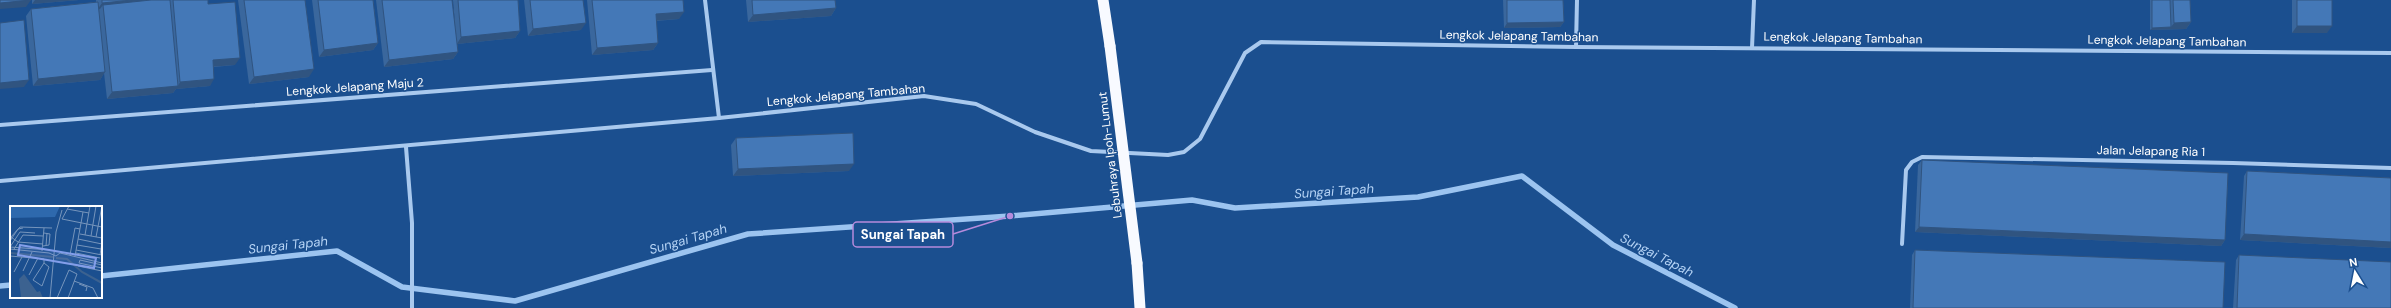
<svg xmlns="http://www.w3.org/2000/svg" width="2391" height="308" viewBox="0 0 2391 308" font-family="'DM Sans',sans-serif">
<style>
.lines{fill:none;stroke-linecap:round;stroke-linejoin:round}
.stream{stroke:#9cc4f0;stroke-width:5.5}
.minor{stroke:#a9c9ee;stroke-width:4}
.trunk{stroke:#f8faff;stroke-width:11}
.trunk-bridge{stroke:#f8faff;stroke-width:11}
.wall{fill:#3a679d}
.shaded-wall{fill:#305480}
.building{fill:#4478b7;stroke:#305480}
.labels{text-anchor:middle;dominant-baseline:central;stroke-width:3;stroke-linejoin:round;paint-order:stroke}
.street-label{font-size:12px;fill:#fff;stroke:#1b4f8f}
.water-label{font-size:13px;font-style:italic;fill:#b5d3f5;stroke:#1b4f8f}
.inset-river{fill:none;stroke:#3c6290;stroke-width:2}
.inset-road{fill:none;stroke:#7695bc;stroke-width:1}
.view{fill:#839eea;fill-opacity:0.15;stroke:#839eea;stroke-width:2}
.inset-edge{fill:none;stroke:#fff;stroke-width:2}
.leader{fill:none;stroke:#b68bdc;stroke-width:1.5}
.callout-dot{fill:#b68bdc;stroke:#1b4f8f;stroke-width:1.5}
.callout{fill:#1b4f8f;stroke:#b68bdc;stroke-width:1.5}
.callout-label{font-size:13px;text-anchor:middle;font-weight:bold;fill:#fff}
</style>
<rect width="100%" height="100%" fill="#1b4f8f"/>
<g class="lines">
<g class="stream">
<polyline points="101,276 337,251 402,287 515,301 748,234 1010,216 1192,200 1235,208 1418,197 1522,176 1613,245 1735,308"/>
<polyline points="0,286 11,285"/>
</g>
<g class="minor">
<polyline points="705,0 719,118"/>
<polyline points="1576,47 1577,0"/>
<polyline points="1752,48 1754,0"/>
<polyline points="0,125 712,70"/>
<polyline points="406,147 412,223 412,308"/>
<polyline points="0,181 719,118 924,96 976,104 1035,132 1091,151 1168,155 1184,152 1200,139 1245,53 1261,42 1576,47 2391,53"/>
<polyline points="1902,244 1906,170 1912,162 1922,157 2233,163 2391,168"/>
</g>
<g class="trunk">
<polyline points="1103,0 1110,46"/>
<polyline points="1137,263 1140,308"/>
</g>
<polyline class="trunk-bridge" points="1110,46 1137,263"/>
</g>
<g class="wall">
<polygon points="32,0 79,0 32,4"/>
<polygon points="96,0 170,0 170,1 170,0 208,0 208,4 235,65 214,67 210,86 176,89 173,93 107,99 104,73 100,80 33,86 26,16 31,9 96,2"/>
<polygon points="238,0 305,0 309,77 249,84"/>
<polygon points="312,0 373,0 378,43 373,50 319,57"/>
<polygon points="376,0 452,0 455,24 453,0 518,0 520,31 515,38 457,44 458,52 453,59 384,67"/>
<polygon points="524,0 583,0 581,30 528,36"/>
<polygon points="587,0 683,0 679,19 656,21 658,43 653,50 592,55"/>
<polygon points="746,0 835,0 836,8 831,16 748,22"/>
<polygon points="1503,0 1563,0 1564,22 1560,27 1504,28"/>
<polygon points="2150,0 2190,0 2191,22 2186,29 2150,30"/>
<polygon points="2292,0 2332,0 2327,33 2292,33"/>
<polygon points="736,138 849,171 733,176 731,145"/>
<polygon points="1922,160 2225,240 2221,246 1915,232 1918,165"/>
<polygon points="2247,171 2391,178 2391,248 2240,240 2244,176"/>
<polygon points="1915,250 2223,308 1910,308 1912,255"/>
<polygon points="2239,255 2391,308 2233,308 2236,260"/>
</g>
<g class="shaded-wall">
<polygon points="31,0 26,7 0,9 0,3"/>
<polygon points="35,0 79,0 32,4"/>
<polygon points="132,0 166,0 103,5 100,9 97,10 102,3"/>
<polygon points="836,8 831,16 748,22 753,15"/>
<polygon points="684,12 679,19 651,21 656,14"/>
<polygon points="1564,22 1560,27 1504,28 1507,23"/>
<polygon points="2191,22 2186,29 2150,30 2152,28 2171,27 2174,23"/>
<polygon points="586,23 581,30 528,36 533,29"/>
<polygon points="2297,26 2332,26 2327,33 2292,33"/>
<polygon points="520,31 515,38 457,44 461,37"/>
<polygon points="378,43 373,50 319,57 324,50"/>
<polygon points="658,43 653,50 592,55 597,48"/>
<polygon points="458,52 453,59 384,67 389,60"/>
<polygon points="240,58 235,65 208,67 213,60"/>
<polygon points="314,69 309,77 249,84 254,77"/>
<polygon points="105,72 100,80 33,86 38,79"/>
<polygon points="214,79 210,86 176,89 173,93 107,99 112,92 178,86 180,82"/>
<polygon points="29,80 24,87 0,89 0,83"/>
<polygon points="854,164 849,171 733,176 738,169"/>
<polygon points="1919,227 2225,240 2221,246 1915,232"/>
<polygon points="2244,234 2391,242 2391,248 2240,240"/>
</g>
<g class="building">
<polygon points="0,0 31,0 0,3"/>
<polygon points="102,0 132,0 102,3"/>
<polygon points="151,0 170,0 178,86 112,92 103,5"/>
<polygon points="173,0 208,0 208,4 235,2 240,58 213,60 214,79 180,82"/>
<polygon points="244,0 305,0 314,69 254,77"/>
<polygon points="318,0 373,0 378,43 324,50"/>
<polygon points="382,0 452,0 458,52 389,60"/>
<polygon points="458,0 518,0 520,31 461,37"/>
<polygon points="530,0 583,0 586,23 533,29"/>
<polygon points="592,0 683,0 684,12 656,14 658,43 597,48"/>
<polygon points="752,0 835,0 836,8 753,15"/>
<polygon points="1507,0 1563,0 1564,22 1507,23"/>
<polygon points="2152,0 2170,0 2171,27 2152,28"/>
<polygon points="2173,0 2190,0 2191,22 2174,23"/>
<rect x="2297" y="0" width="35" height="26"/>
<polygon points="98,2 105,72 38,79 31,9"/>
<polygon points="24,20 29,80 0,83 0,23"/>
<polygon points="853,133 854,164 738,169 736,138"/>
<polygon points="1922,160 2228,173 2225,240 1919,227"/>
<polygon points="2247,171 2391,178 2391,242 2244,234"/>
<polygon points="1915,250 2225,262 2223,308 1913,308"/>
<polygon points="2239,255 2391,262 2391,308 2237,308"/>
</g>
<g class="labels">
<g class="street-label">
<text transform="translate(1519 36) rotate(1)">Lengkok Jelapang Tambahan</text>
<text transform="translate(1843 38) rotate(1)">Lengkok Jelapang Tambahan</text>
<text transform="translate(2167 41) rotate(1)">Lengkok Jelapang Tambahan</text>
<text transform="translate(355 87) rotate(-4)">Lengkok Jelapang Maju 2</text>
<text transform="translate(846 95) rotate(-5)">Lengkok Jelapang Tambahan</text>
<text transform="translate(2151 151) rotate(1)">Jalan Jelapang Ria 1</text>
<text transform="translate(1110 155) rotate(-97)">Lebuhraya Ipoh-Lumut</text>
</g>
<g class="water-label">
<text transform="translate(1334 191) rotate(-4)">Sungai Tapah</text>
<text transform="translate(688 239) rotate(-16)">Sungai Tapah</text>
<text transform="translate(288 245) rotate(-6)">Sungai Tapah</text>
<text transform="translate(1657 255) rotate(27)">Sungai Tapah</text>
</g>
</g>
<g transform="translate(10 206)">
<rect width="92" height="92" fill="#1b4f8f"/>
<path d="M0,0H50L45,11L0,12Z" fill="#2e69ad"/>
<path d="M14,68L27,86L30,85L33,92H11L9,73Z" fill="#3c6290"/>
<path class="inset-river" d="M0,47L43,51M46,52L57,53L72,66L92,77"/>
<path class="inset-road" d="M59,0L52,13L92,21M57,3L79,7M70,28L92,32M75,29L80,0M81,30L86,0M1,31L8,36L33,38M86,31L92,0M0,32L10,21L42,22M68,33L92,38M0,35L8,23L13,22M67,39L91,43M33,40L39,39L40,28L34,27M36,40L37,27M0,41L40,44M0,41L10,26L25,27M0,43L39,47L46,50L50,47L92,57M4,43L13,29L33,30M66,44L92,49M32,45L34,22M66,47L90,52M60,49L65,22L70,23M90,49L92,36M0,50L34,53V57L23,74L32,80L39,61L34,57M65,50L73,6M92,59L70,54L69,57L92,62M68,60L92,65M13,65L22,46M4,66L12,51M19,69L28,52M64,75L83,82L88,92M69,78L77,81L76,85M40,92L46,26L52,4M47,92L59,64L67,68L58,92"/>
<path class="view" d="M10,39L86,52L84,62L8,49Z"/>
<rect width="92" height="92" class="inset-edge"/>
</g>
<path class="leader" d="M1010 216L953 234"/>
<circle class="callout-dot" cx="1010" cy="216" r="4"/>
<rect class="callout" x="853" y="222" width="100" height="25" rx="4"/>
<g class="callout-label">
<text x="903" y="239">Sungai Tapah</text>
</g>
<g transform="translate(2355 272) rotate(350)" stroke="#1b4f8f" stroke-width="3" paint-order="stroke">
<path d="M0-3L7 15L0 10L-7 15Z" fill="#ffffff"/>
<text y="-6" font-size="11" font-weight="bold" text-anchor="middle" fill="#ffffff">N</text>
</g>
</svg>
